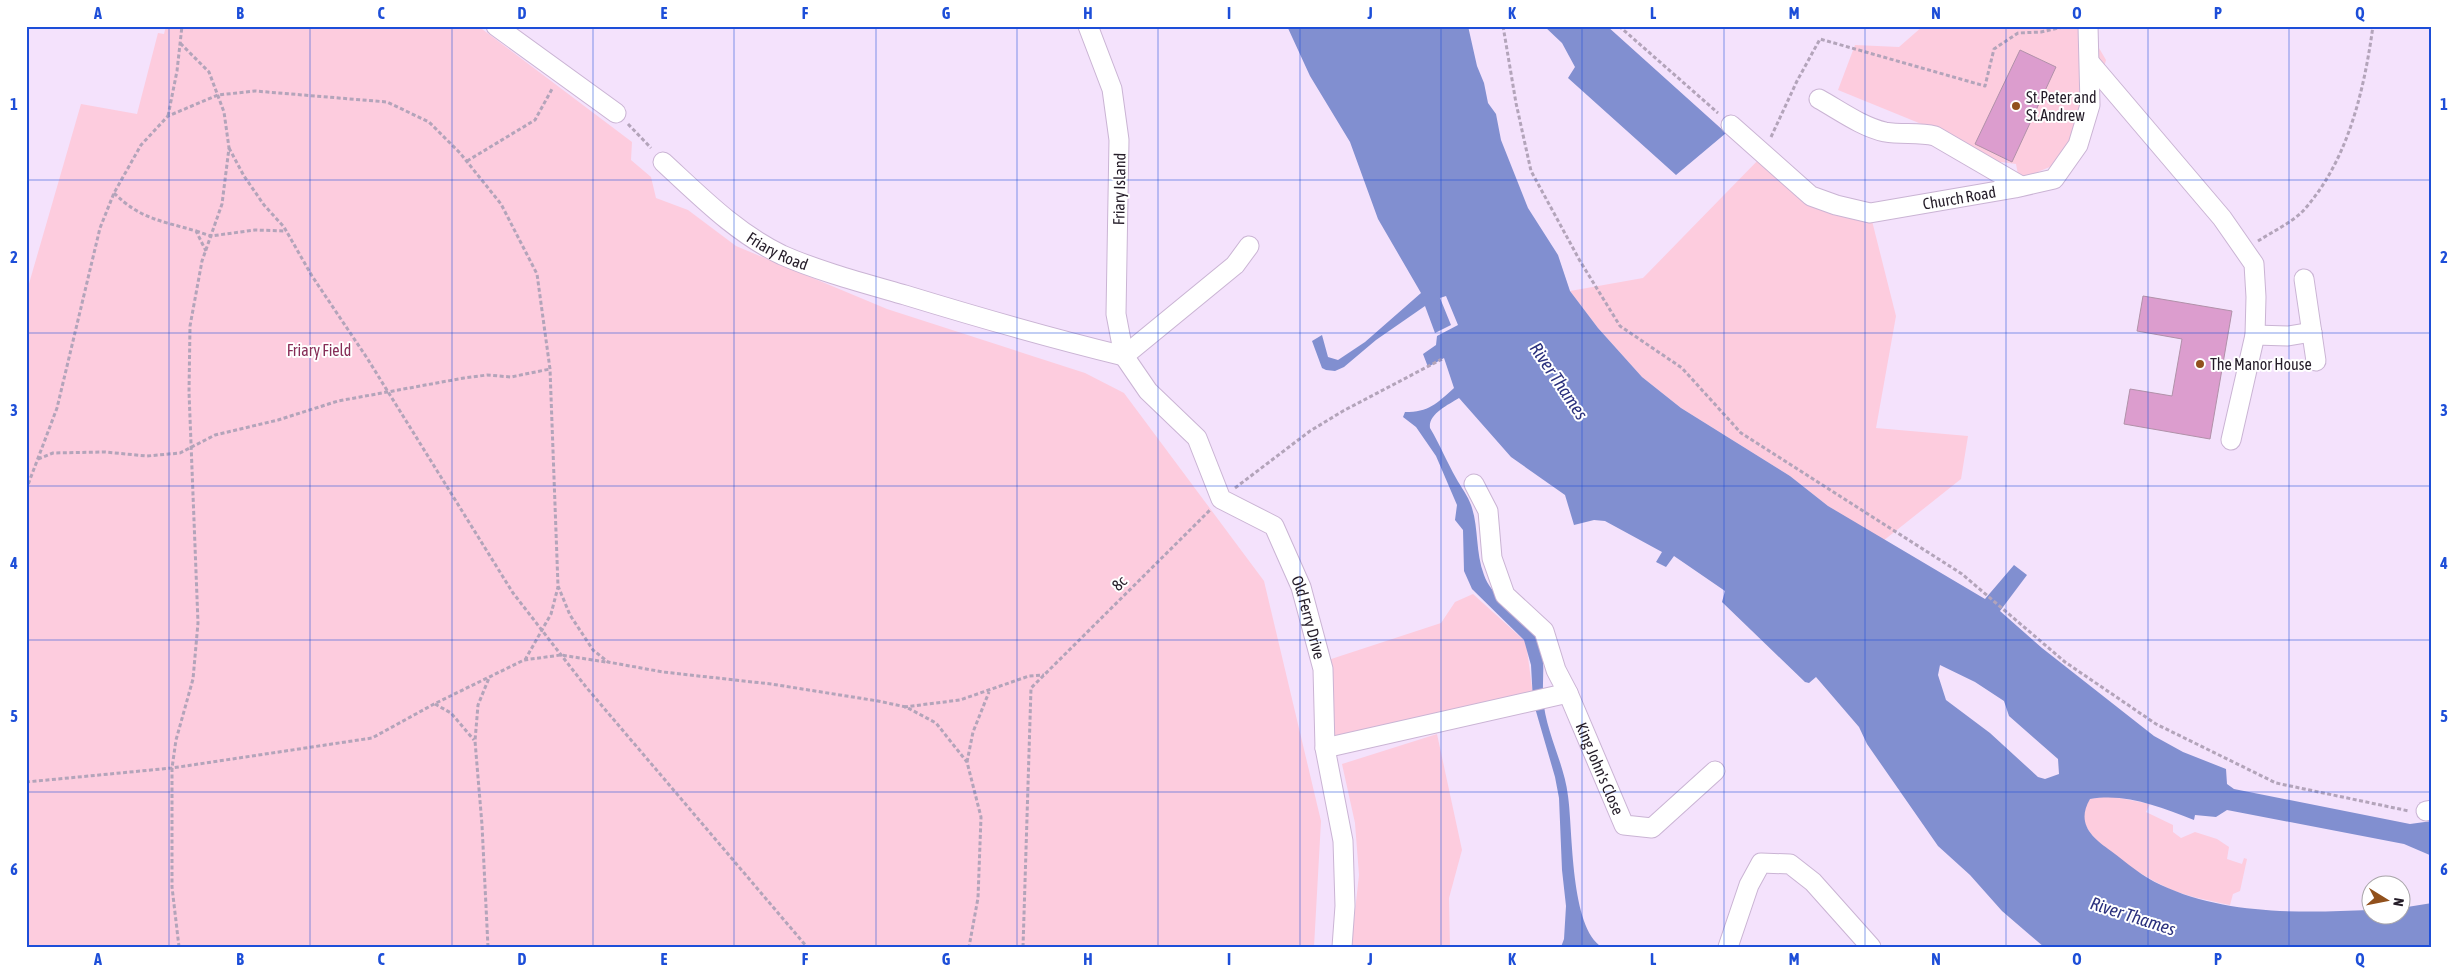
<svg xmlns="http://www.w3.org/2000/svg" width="2458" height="973" viewBox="0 0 2458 973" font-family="'Asap Condensed',sans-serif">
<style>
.green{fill:#fdccde}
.water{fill:#818fd0;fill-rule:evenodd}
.building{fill:#dc9dce;stroke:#b191a9}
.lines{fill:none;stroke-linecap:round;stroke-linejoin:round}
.minor-casing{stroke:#cab4d4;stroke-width:21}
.path{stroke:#b3a4ba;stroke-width:3;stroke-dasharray:4 2.5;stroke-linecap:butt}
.minor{stroke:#fff;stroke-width:19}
.grid{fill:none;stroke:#1d4ed8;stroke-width:1;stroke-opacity:0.55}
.poi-dot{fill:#91501c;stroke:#fff;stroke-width:2}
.labels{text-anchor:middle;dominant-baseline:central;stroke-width:4;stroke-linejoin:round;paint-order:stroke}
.poi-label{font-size:16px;fill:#251d29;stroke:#fff;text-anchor:start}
.street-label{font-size:16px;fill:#251d29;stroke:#fff}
.park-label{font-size:16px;fill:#862d57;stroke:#fff}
.water-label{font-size:18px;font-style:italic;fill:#2b317e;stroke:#fff}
.neatline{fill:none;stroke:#1d4ed8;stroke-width:2}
.grid-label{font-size:16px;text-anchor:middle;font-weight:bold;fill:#1d4ed8}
</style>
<rect width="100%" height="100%" fill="#f4e2fc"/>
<g class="green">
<polygon points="166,26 478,26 632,142 631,160 651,177 656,198 688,210 736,246 887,309 1085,373 1124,393 1264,581 1321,821 1314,947 26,947 26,294 81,104 137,114 158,33 164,34"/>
<polygon points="1923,26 2086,26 2106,60 2083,146 2052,166 2019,180 2016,164 1993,161 1941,132 1838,90 1855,45 1899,47"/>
<polygon points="1763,155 1811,196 1870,213 1896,316 1876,428 1968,436 1961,479 1883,541 1828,506 1790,476 1681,408 1642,377 1598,328 1570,291 1643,278"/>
<polygon points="1473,594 1526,642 1533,695 1357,747 1356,751 1337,752 1316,664 1441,623 1455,602"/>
<polygon points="1437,734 1462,850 1449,898 1450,947 1351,947 1359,875 1355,823 1342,764"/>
<path d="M2110,796L2150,804L2146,812L2173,825V832L2181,838L2195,832L2217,839L2229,847L2227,859L2242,864L2244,858L2247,859L2240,891L2233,894L2230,905C2207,900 2181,896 2160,884C2139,874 2090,843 2084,821C2081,812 2086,806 2089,799Z"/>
</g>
<g class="water">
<path d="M1287,26H1468L1477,66L1484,83L1488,103L1496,114L1501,140L1528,208L1558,255L1570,291L1598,328L1642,377L1681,408L1790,476L1828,506L1985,599L2014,565L2027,575L2000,611L2042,648L2154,736L2183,752L2226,769L2227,784L2234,789L2410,824L2432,821V856L2404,844L2227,810L2216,817L2195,815L2194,820C2159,807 2128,793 2090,799C2076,823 2091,837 2111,851C2127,863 2143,877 2161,885C2225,915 2301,913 2370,910V916H2400L2401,908L2432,903V947H2044L2002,911L1970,875L1938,846L1867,744L1859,727L1816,677L1809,683L1805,682L1722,602L1725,591L1674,556L1666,567L1656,562L1662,552L1605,521L1594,520L1574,525L1565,495L1511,457L1459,398C1448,405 1428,414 1430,428C1440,445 1447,462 1456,478C1461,487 1468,496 1471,505C1479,527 1475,551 1484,575C1493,601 1525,613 1536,634C1547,653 1542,676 1543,697C1545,731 1564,762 1568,796C1573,831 1570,928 1602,947H1561L1564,939L1566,906L1562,870L1559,798L1555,777L1533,701L1531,665L1524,640L1472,589L1464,571L1463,530L1455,520L1457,505L1436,456L1416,427L1403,417L1405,412C1429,412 1436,404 1454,388L1444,358L1428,367L1423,354L1436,345L1437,336L1458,325L1446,296L1440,298L1451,325L1435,333L1425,306L1376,340L1344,367L1335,371L1326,370L1322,368L1312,341L1322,335L1328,357L1338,360L1365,342L1421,293L1378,219L1350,142L1310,76ZM1940,665L1975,682L2004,701L2009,716L2058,759L2059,774L2045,779L2038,777L1990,733L1946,700L1938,675Z"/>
<polygon points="1544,26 1607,26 1726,133 1676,175 1568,78 1575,67 1562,43"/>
</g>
<g class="building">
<polygon points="2020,50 2056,67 2012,162 1975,144"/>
<polygon points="2143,296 2232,311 2210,439 2124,424 2130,389 2172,396 2182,339 2137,331"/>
</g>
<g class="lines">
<defs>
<g id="minor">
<polyline points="496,26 616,113"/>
<path id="s1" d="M1088,26L1112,89L1119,140L1116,314L1124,356L1148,391L1197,438L1221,499L1274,526L1301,587L1323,669L1325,748L1343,841L1345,906L1342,947"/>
<polyline points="2091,64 2222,218 2254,264 2256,297 2255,335 2231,440"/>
<path d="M1819,99C1839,110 1862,127 1885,132C1902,135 1918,132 1935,136L2021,186"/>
<path id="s2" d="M1731,125L1811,196L1836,205L1870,213L2015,188L2054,179L2078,145L2090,105L2088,26"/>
<path id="s3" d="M663,162C700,196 736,233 782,255C818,271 867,284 905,295C977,317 1050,338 1124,356"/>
<polyline points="2304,279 2316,361"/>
<polyline points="2255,335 2288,336 2312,332"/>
<polyline points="1124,356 1235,265 1249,246"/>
<path id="s4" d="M1568,693L1624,825L1652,828L1715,771"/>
<polyline points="1325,748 1568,693 1556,670 1544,631 1505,595 1492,558 1488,511 1474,484"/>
<polyline points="2426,811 2432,810"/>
<polyline points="1728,947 1749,885 1761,863 1790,864 1813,882 1871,947"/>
</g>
</defs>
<use href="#minor" class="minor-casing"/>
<g class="path">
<polyline points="1503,26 1516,103 1531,171 1580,261 1620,326 1682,368 1741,433 1962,574 2065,662 2156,724 2276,783 2409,811"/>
<polyline points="1619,26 1718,113"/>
<polyline points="168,116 177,71 182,26"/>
<polyline points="628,124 651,148"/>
<polyline points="1771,137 1797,81 1820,39 1985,86 1994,49 2018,33 2041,32 2067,26"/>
<polyline points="229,148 244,176 264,205 284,227 312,276 367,358 513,593 586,687 807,947"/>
<polyline points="467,161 535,120 552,89"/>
<path d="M114,193C140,219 162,221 196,231L206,251"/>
<polyline points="196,231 211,236 255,230 286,231"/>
<path d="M2258,241C2272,232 2291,223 2303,211C2348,161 2364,91 2373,26"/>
<polyline points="38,459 53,453 105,452 147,456 180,453 215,435 278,420 338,401 464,378 487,375 511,377 550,369"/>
<polyline points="1235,488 1310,431 1343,411 1444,358"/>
<polyline points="26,490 57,408 100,228 114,193 141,145 168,116 218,95 255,91 387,102 429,122 460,153 501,204 537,274 550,369 558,586 570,615 593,650 608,662 663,672 771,684 878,701 906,707 936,723 967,762 981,817 978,898 969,947"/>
<polyline points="525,660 551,614 558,587"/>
<polyline points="435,704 451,713 474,740"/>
<polyline points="904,707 960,700 1029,676 1044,675"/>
<polyline points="967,762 973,732 989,692"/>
<polyline points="26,782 172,768 372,738 434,704 524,660 561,655 606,662"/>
<polyline points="179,947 172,887 172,768 176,740 193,679 198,623 189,392 190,326 202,261 222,204 229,148 224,112 209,72 180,43"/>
<polyline points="488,947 482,825 475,741 478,705 489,678"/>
<polyline points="1023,947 1031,688 1210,510"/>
</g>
<use href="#minor" class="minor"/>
</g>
<path class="grid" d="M169,26V947M310,26V947M452,26V947M593,26V947M734,26V947M876,26V947M1017,26V947M1158,26V947M1300,26V947M1441,26V947M1582,26V947M1724,26V947M1865,26V947M2006,26V947M2148,26V947M2289,26V947M26,180H2432M26,333H2432M26,486H2432M26,640H2432M26,792H2432"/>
<g class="poi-dot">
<circle cx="2016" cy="106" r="5"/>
<circle cx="2200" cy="364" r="5"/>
</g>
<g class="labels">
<g class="poi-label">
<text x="2026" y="97">St.Peter and<tspan x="2026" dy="18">St.Andrew</tspan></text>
<text x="2210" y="364">The Manor House</text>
</g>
<g class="street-label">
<text transform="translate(1119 189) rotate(-89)">Friary Island</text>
<text stroke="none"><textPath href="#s2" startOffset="259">Church Road</textPath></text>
<text stroke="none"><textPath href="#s3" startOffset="146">Friary Road</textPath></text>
<text transform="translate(1119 583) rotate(-45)">8c</text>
<text stroke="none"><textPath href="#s1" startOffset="669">Old Ferry Drive</textPath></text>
<text stroke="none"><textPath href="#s4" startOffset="82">King John's Close</textPath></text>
</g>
<g class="park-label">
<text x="319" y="350">Friary Field</text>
</g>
<g class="water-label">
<text transform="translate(1559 381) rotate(56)">River Thames</text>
<text transform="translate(2133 916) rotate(18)">River Thames</text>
</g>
</g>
<rect width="2458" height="973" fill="none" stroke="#ffffff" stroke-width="55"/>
<g transform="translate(2386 900) rotate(100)"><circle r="24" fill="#ffffff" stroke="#a8a5a9"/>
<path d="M0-4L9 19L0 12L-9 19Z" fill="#91501c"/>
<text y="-8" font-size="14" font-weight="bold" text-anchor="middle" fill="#251d29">N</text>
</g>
<rect x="28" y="28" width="2402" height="918" class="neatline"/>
<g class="grid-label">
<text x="98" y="19">A</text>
<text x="240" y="19">B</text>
<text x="381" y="19">C</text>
<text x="522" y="19">D</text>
<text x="664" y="19">E</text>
<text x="805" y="19">F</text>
<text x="946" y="19">G</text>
<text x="1088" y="19">H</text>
<text x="1229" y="19">I</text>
<text x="1370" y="19">J</text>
<text x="1512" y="19">K</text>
<text x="1653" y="19">L</text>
<text x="1794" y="19">M</text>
<text x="1936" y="19">N</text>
<text x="2077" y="19">O</text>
<text x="2218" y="19">P</text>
<text x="2360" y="19">Q</text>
<text x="14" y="110">1</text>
<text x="2444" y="110">1</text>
<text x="14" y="263">2</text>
<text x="2444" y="263">2</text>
<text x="14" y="416">3</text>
<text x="2444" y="416">3</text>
<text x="14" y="569">4</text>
<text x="2444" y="569">4</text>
<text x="14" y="722">5</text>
<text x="2444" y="722">5</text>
<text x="14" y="875">6</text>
<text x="2444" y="875">6</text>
<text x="98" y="965">A</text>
<text x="240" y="965">B</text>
<text x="381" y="965">C</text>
<text x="522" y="965">D</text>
<text x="664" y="965">E</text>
<text x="805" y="965">F</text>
<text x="946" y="965">G</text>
<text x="1088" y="965">H</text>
<text x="1229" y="965">I</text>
<text x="1370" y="965">J</text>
<text x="1512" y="965">K</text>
<text x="1653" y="965">L</text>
<text x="1794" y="965">M</text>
<text x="1936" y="965">N</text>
<text x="2077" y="965">O</text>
<text x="2218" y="965">P</text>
<text x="2360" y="965">Q</text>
</g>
</svg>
